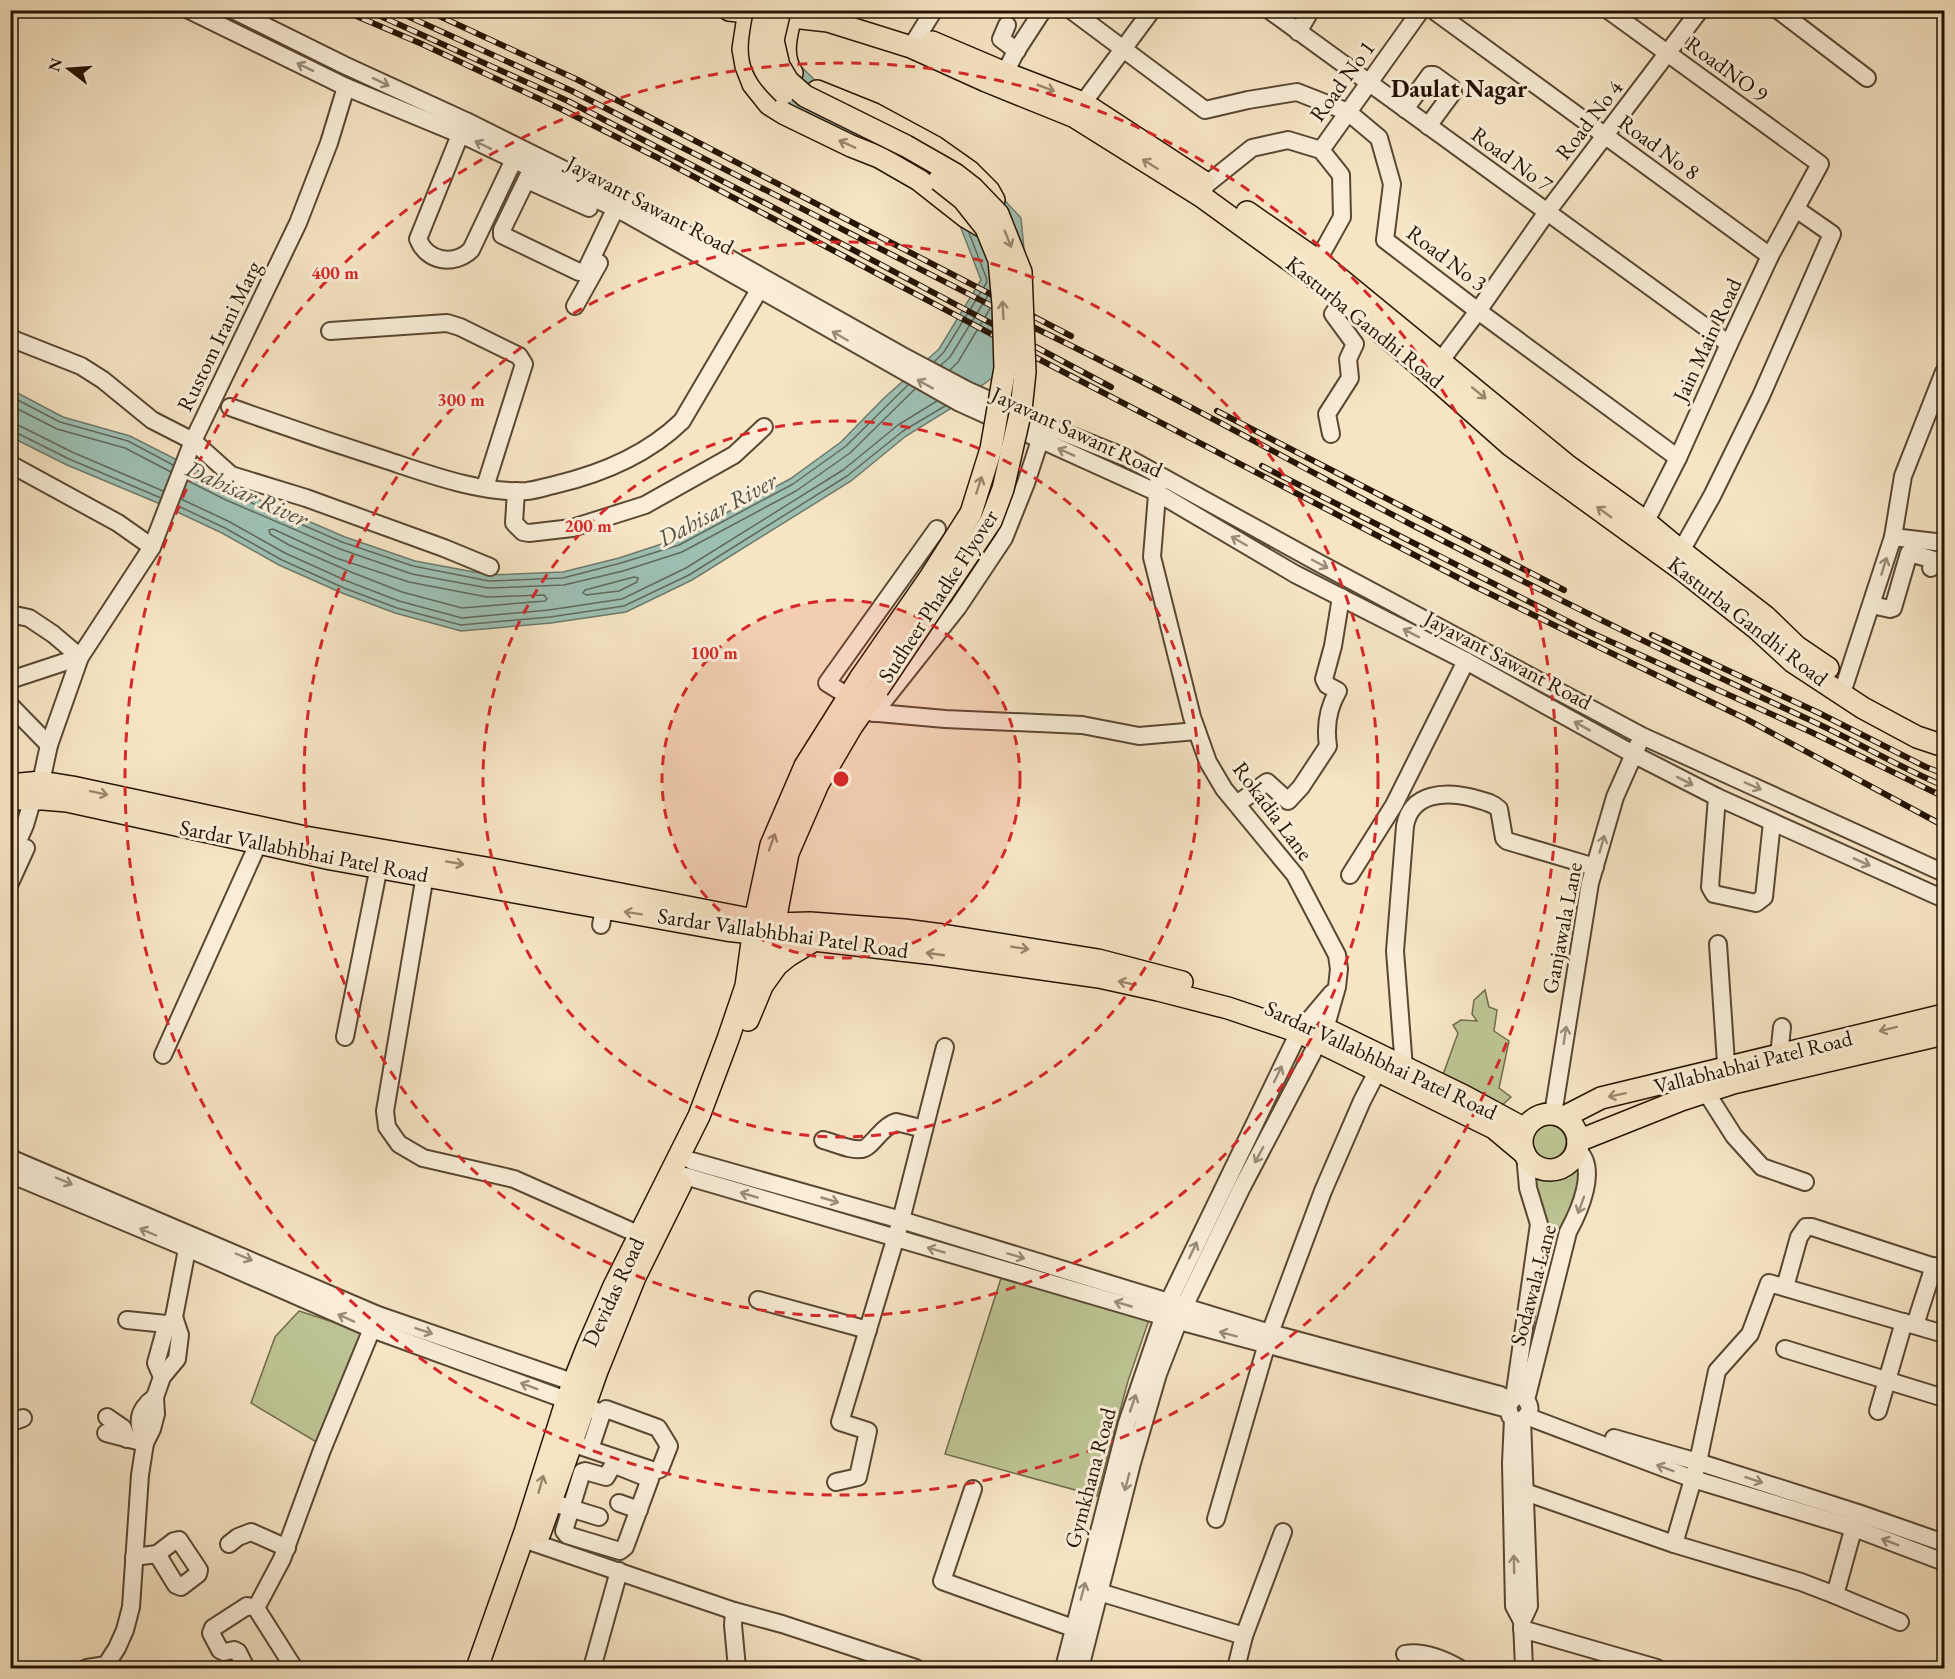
<svg xmlns="http://www.w3.org/2000/svg" width="1955" height="1679" viewBox="0 0 1955 1679" font-family="'EB Garamond',serif">
<style>
.green{fill:#bdc493;stroke:#716c4a;stroke-width:1.5}
.water{fill:#9dbfb2;stroke:#6d7a6c;stroke-width:1.5}
.lines{fill:none;stroke-linecap:round;stroke-linejoin:round}
.shore{stroke:#61695a;stroke-width:1.5}
.minor-casing{stroke:#594732;stroke-width:20}
.major-casing{stroke:#251302;stroke-width:24}
.minor{stroke:#f9edd8;stroke-width:16}
.major{stroke:#f6e4c3;stroke-width:21}
.rail-casing{stroke:#251302;stroke-width:6}
.rail{stroke:#f9edd8;stroke-width:4;stroke-dasharray:11;stroke-linecap:butt}
.major-bridge-casing{stroke:#251302;stroke-width:24;stroke-linecap:butt}
.major-bridge{stroke:#f6e4c3;stroke-width:21}
.oneway{stroke:#9a8b78}
.oneway2{stroke:#98866c}
.ring{fill:none;stroke:#d62828;stroke-width:3;stroke-dasharray:10 8}
.labels{text-anchor:middle;dominant-baseline:central;stroke-width:6;stroke-linejoin:round;paint-order:stroke}
.street-label{font-size:22px;fill:#251302;stroke:#f9edd8}
.neighbourhood-label{font-size:24px;font-weight:bold;fill:#251302;stroke:#f9edd8}
.water-label{font-size:24px;font-style:italic;fill:#4f4f40;stroke:#f9edd8}
.centre{fill:#d62828;stroke:#f9edd8;stroke-width:3}
.ring-label{font-size:18px;text-anchor:middle;font-weight:bold;fill:#d62828;stroke:#f9edd8;stroke-width:6;stroke-linejoin:round;paint-order:stroke}
</style>
<rect width="100%" height="100%" fill="#f6e4c3"/>
<filter id="stains"><feTurbulence type="fractalNoise" baseFrequency=".00333" numOctaves="4"/><feColorMatrix values="0 0 0 0 .2 0 0 0 0 .09 0 0 0 0 .02 0 0 0 .5 -.17"/></filter>
<radialGradient id="worn" r=".72"><stop offset=".6" stop-color="#630" stop-opacity="0"/><stop offset="1" stop-color="#630" stop-opacity=".3"/></radialGradient>
<g class="green">
<polygon points="1485,990 1489,1007 1497,1010 1494,1031 1509,1041 1499,1088 1511,1097 1481,1124 1435,1097 1458,1033 1453,1025 1461,1020 1477,1021 1472,1014 1474,1000"/>
<circle cx="1549" cy="1142" r="17"/>
<polygon points="1580,1167 1575,1208 1551,1247 1532,1177"/>
<polygon points="1003,1272 1151,1314 1128,1381 1097,1496 945,1454"/>
<polygon points="299,1311 364,1332 318,1443 251,1403 275,1337"/>
</g>
<polygon class="water" points="788,54 820,85 972,165 1021,218 1029,301 996,375 950,409 906,436 851,481 692,580 626,612 551,623 461,631 395,613 342,593 279,565 222,533 158,503 67,465 11,437 10,389 63,417 130,436 232,488 345,537 415,561 490,575 563,572 619,558 677,539 790,479 841,442 884,398 939,349 981,280 959,223 915,188 852,152 775,118"/>
<g class="lines">
<g class="shore">
<polyline points="934,362 944,352 987,282 986,277 969,233"/>
<polyline points="941,365 950,357 990,292"/>
<polyline points="950,370 958,362 991,307"/>
<polyline points="10,396 60,422 128,441 173,465"/>
<polyline points="10,405 57,429 125,448 171,472"/>
<polyline points="10,424 18,425 72,452 163,491"/>
<polyline points="10,432 15,432 69,459 161,498"/>
<polyline points="191,474 229,493 342,542 413,566 489,581 563,578 621,563 679,545 793,484 846,446 908,385"/>
<polyline points="188,481 226,500 340,549 412,574 488,588 564,585 623,571 682,552 796,491 850,453 915,389"/>
<polyline points="181,499 228,521 285,553 347,581 399,601 462,618 549,610 622,599 686,568 843,470 898,425 937,401"/>
<polyline points="178,506 225,528 282,560 344,588 397,608 461,625 550,617 624,606 689,575 847,476 903,431 945,406"/>
<polygon points="273,529 336,558 409,582 487,597 544,595 547,599 545,601 462,608 402,592 351,572 289,545 270,534 269,530"/>
<polygon points="634,577 638,578 637,582 619,591 586,595 583,593 585,590"/>
</g>
<defs>
<g id="minor">
<polyline points="189,10 346,87 469,138 627,214 960,403 1156,492 1295,574 1466,661 1633,754 1717,797 1944,899"/>
<polyline points="233,10 344,65 466,121 627,201 901,355 967,390 1045,425 1130,459 1317,562 1642,736 1944,873"/>
<polyline points="1071,10 1205,110 1248,100 1297,92 1348,112 1379,138 1392,184 1385,240 1478,311 1678,458"/>
<polyline points="1269,10 1729,344"/>
<polyline points="1433,10 1770,256"/>
<polyline points="1608,10 1820,164 1770,256 1729,344 1678,458 1641,531"/>
<polyline points="1778,10 1867,78"/>
<polyline points="1007,25 1001,39 1017,51"/>
<polyline points="1298,32 1311,10"/>
<polyline points="911,47 934,10"/>
<polyline points="1005,73 1015,53 1043,10"/>
<polyline points="1405,109 1430,75 1434,75 1452,88 1453,92 1428,126"/>
<polyline points="1077,114 1083,103 1152,10"/>
<path d="M464,125L418,239C427,262 454,266 471,250L518,151"/>
<polyline points="1321,150 1421,10"/>
<polyline points="536,160 502,230 502,235 579,272 585,271 588,266 620,199"/>
<polyline points="527,180 589,208"/>
<polyline points="1201,195 1207,184 1252,148 1288,140 1321,150 1341,175 1342,217 1312,271"/>
<polyline points="575,306 599,263"/>
<polyline points="330,331 447,323 460,327 519,356 524,364 485,487"/>
<polyline points="10,338 81,366 103,380 152,420 193,441 231,475 306,498 444,548 490,567"/>
<polyline points="1433,371 1478,311 1547,212 1700,10"/>
<path d="M230,407C283,426 336,444 389,461C431,475 483,494 527,491C536,490 545,487 554,485C601,474 647,455 682,421L759,290"/>
<polyline points="1331,434 1327,414 1350,378 1348,359 1355,344 1333,314 1343,300"/>
<polyline points="10,464 118,523 152,547"/>
<polyline points="516,491 514,523 523,532 529,533 572,528 645,505 734,455 764,427"/>
<polyline points="1893,537 1903,476 1944,372"/>
<polyline points="1673,560 1681,551 1712,496 1761,396 1832,234 1796,209"/>
<polyline points="1872,605 1890,609 1893,608 1909,553 1931,559 1933,560 1931,568"/>
<polyline points="10,614 29,618 53,634 80,657"/>
<polyline points="10,680 80,657"/>
<polyline points="1842,693 1893,537 1944,543"/>
<polyline points="848,696 827,683 937,529"/>
<polyline points="10,705 49,745"/>
<polyline points="867,712 945,719 1082,725 1139,736 1197,731"/>
<polyline points="874,713 958,607 1004,538 1026,483 1043,431"/>
<polyline points="1717,797 1710,887 1714,894 1756,903 1764,897 1772,822"/>
<path d="M1237,804L1267,782L1288,801L1301,787L1328,746C1325,726 1328,708 1338,691L1327,685L1324,679L1333,646L1341,597"/>
<polyline points="10,859 25,825 33,798 41,782 49,745 80,657 152,547 193,441 298,223 329,143 346,87"/>
<polyline points="425,875 385,1111 387,1127 399,1144 423,1158 514,1179 640,1235"/>
<polyline points="1350,875 1394,805 1466,661"/>
<polyline points="10,883 26,848"/>
<polyline points="601,925 604,909"/>
<polyline points="1718,944 1727,1078"/>
<polyline points="345,1037 381,856"/>
<polyline points="163,1055 258,844"/>
<polyline points="1779,1056 1782,1027"/>
<path d="M1404,1068L1395,951L1405,826C1411,792 1446,791 1473,798C1482,801 1492,802 1499,809L1504,838L1507,841L1595,867"/>
<polyline points="1706,1092 1734,1136 1762,1167 1805,1182"/>
<polyline points="1553,1114 1590,883 1615,797 1638,745"/>
<path d="M823,1140C835,1143 851,1151 862,1149C871,1148 881,1127 896,1122L924,1129"/>
<polyline points="10,1158 378,1315 584,1386"/>
<polyline points="692,1161 901,1220 1270,1333 1500,1395 1511,1401"/>
<polyline points="10,1174 187,1248 372,1329 602,1413 606,1409 658,1428 669,1446 660,1469 655,1471 571,1443"/>
<polyline points="685,1176 1179,1321 1508,1409"/>
<polyline points="1785,1287 1799,1237 1806,1227 1812,1227 1944,1270"/>
<polyline points="758,1300 868,1330"/>
<polyline points="127,1320 176,1325"/>
<polyline points="1915,1325 1934,1266"/>
<polyline points="1785,1349 1944,1398"/>
<polyline points="162,1377 177,1359 180,1335 174,1317"/>
<polyline points="1878,1411 1904,1322"/>
<polyline points="1526,1416 1693,1479 1854,1528 1944,1562"/>
<polyline points="107,1417 123,1428 127,1439"/>
<polyline points="10,1423 23,1418"/>
<polyline points="106,1433 145,1443"/>
<polyline points="1614,1438 1698,1462 1858,1513 1944,1543"/>
<path d="M145,1443C137,1423 136,1411 155,1397"/>
<polyline points="590,1449 602,1413"/>
<polygon points="615,1465 650,1479 625,1547 620,1551 567,1535 564,1531 582,1472 585,1471 606,1477 612,1467"/>
<polyline points="836,1482 858,1477 868,1431 840,1422 901,1220 945,1047"/>
<polyline points="973,1489 942,1581 1073,1628"/>
<polyline points="1515,1491 1525,1492 1674,1544 1801,1582 1835,1595 1900,1622"/>
<polyline points="619,1503 639,1510"/>
<polyline points="560,1505 599,1517"/>
<polyline points="1216,1519 1270,1333 1323,1191 1362,1101 1377,1072"/>
<polyline points="523,1539 734,1611 782,1624 916,1668"/>
<polyline points="229,1544 238,1537 251,1532 287,1548"/>
<polyline points="1674,1544 1698,1462 1717,1371 1750,1334 1769,1283 1944,1334"/>
<polyline points="134,1557 157,1554 174,1541 179,1540 199,1570 198,1574 181,1587 176,1585 157,1554"/>
<polyline points="1099,1592 1244,1636 1283,1532"/>
<polyline points="1835,1595 1856,1519"/>
<polyline points="256,1608 282,1559 322,1450 376,1319"/>
<polyline points="734,1611 733,1625 737,1668"/>
<path d="M1522,1621L1529,1606L1522,1420C1530,1414 1532,1408 1526,1400L1568,1232C1579,1212 1599,1168 1577,1150"/>
<polyline points="1522,1629 1657,1668"/>
<path d="M1405,1654C1423,1651 1443,1659 1459,1668"/>
<polyline points="87,1668 106,1665 117,1648 125,1630 131,1607 140,1475 145,1443 152,1429 156,1414 155,1397 162,1377 156,1363 164,1334 174,1317 189,1239"/>
<polyline points="246,1668 238,1652 234,1650 224,1652 220,1650 211,1633 213,1628 247,1606 256,1608 294,1668"/>
<polyline points="592,1668 619,1571"/>
<polyline points="1064,1668 1127,1423 1168,1303 1299,1032 1332,993"/>
<polyline points="1080,1668 1132,1463 1158,1374 1184,1307 1242,1187 1325,1029 1337,987 1339,969 1337,955 1295,875 1224,789 1208,762 1192,717 1152,557 1158,482"/>
<polyline points="1236,1668 1244,1636"/>
<polyline points="1524,1668 1522,1621 1514,1606 1511,1463 1513,1418 1510,1416 1508,1405 1514,1398 1539,1224 1528,1188 1525,1154"/>
</g>
<g id="major">
<polyline points="729,10 828,21 911,47 986,81 1075,117 1201,196 1310,275 1343,300 1431,375 1510,445 1685,572 1756,628 1793,662 1863,708 1917,737 1944,746"/>
<polyline points="749,10 743,49 746,66 753,84 769,104 785,114 851,146 879,157 919,180 966,217 983,227"/>
<polyline points="932,42 1005,73 1083,103 1204,182"/>
<path d="M792,73C779,53 788,32 792,10"/>
<polyline points="817,91 874,114 935,147 969,171 989,191 994,200"/>
<polyline points="1247,212 1318,261 1568,466 1646,522 1681,551 1766,617 1797,647 1828,668"/>
<polyline points="10,785 41,782 72,787 305,837 486,868 774,924 810,923 904,930 942,935 1098,960 1182,982"/>
<polyline points="10,799 43,799 67,801 331,859 726,930 935,954 1099,977 1158,990 1228,1008 1299,1032 1494,1128 1525,1154"/>
<polyline points="764,983 777,965 788,956 813,941"/>
<polyline points="748,1020 763,984 788,853 818,784 852,726 878,689"/>
<polyline points="1328,1030 1464,1096 1525,1129"/>
<circle cx="1550" cy="1142" r="28"/>
<polyline points="1564,1117 1601,1098 1944,1015"/>
<polyline points="1578,1141 1681,1100 1733,1083 1944,1034"/>
<polyline points="540,1533 597,1371 635,1277 681,1184"/>
<polyline points="477,1668 525,1532 567,1399 587,1348 614,1286 699,1116 728,1039 746,986 755,920 771,845 805,766 861,677"/>
</g>
</defs>
<use href="#minor" class="minor-casing"/>
<use href="#major" class="major-casing"/>
<use href="#minor" class="minor"/>
<use href="#major" class="major"/>
<defs>
<g id="rail">
<polyline points="342,10 422,44 563,110 668,163 1029,354 1474,586 1746,719 1944,826"/>
<polyline points="367,10 568,101 763,202 1111,387"/>
<path d="M394,10L572,91L1039,330C1166,391 1289,461 1414,526C1545,593 1678,659 1812,721C1857,742 1899,767 1944,786"/>
<polyline points="426,10 578,80 1071,336"/>
<polyline points="1217,411 1564,590"/>
<polyline points="1262,466 1585,630 1811,732 1944,797"/>
<polyline points="1652,635 1819,713 1926,767 1944,774"/>
</g>
</defs>
<use href="#rail" class="rail-casing"/>
<use href="#rail" class="rail"/>
<defs>
<g id="major-bridge">
<polyline points="780,10 773,40 779,66 788,81 805,96 906,146 955,174 973,188 998,214 1021,272 1025,372 1021,410 1003,489 991,521 878,689"/>
<path d="M764,16C757,54 755,65 784,93"/>
<polyline points="861,677 931,576 971,513 991,449 1005,368 1003,304 999,260 986,228 963,199 939,180"/>
</g>
</defs>
<use href="#major-bridge" class="major-bridge-casing"/>
<use href="#major-bridge" class="major-bridge"/>
</g>
<defs><path id="oneway-shaft" d="M-6 0H5M1.5-3L5.5 0L1.5 3" fill="none" stroke-width="1.6" stroke-linecap="round" stroke-linejoin="round" transform="scale(1.5)"/></defs>
<g class="oneway">
<use href="#oneway-shaft" transform="translate(305 67) rotate(-154)"/>
<use href="#oneway-shaft" transform="translate(381 82) rotate(25)"/>
<use href="#oneway-shaft" transform="translate(483 145) rotate(-154)"/>
<use href="#oneway-shaft" transform="translate(840 336) rotate(-150)"/>
<use href="#oneway-shaft" transform="translate(925 384) rotate(-151)"/>
<use href="#oneway-shaft" transform="translate(1066 452) rotate(-156)"/>
<use href="#oneway-shaft" transform="translate(1239 541) rotate(-150)"/>
<use href="#oneway-shaft" transform="translate(1320 564) rotate(28)"/>
<use href="#oneway-shaft" transform="translate(1884 566) rotate(-73)"/>
<use href="#oneway-shaft" transform="translate(1411 633) rotate(-153)"/>
<use href="#oneway-shaft" transform="translate(1582 726) rotate(-151)"/>
<use href="#oneway-shaft" transform="translate(1685 781) rotate(27)"/>
<use href="#oneway-shaft" transform="translate(1753 786) rotate(24)"/>
<use href="#oneway-shaft" transform="translate(1602 844) rotate(-74)"/>
<use href="#oneway-shaft" transform="translate(1862 862) rotate(24)"/>
<use href="#oneway-shaft" transform="translate(1565 1035) rotate(-81)"/>
<use href="#oneway-shaft" transform="translate(1278 1074) rotate(-64)"/>
<use href="#oneway-shaft" transform="translate(1259 1155) rotate(118)"/>
<use href="#oneway-shaft" transform="translate(64 1181) rotate(23)"/>
<use href="#oneway-shaft" transform="translate(749 1195) rotate(-164)"/>
<use href="#oneway-shaft" transform="translate(830 1200) rotate(16)"/>
<use href="#oneway-shaft" transform="translate(1581 1205) rotate(110)"/>
<use href="#oneway-shaft" transform="translate(148 1232) rotate(-157)"/>
<use href="#oneway-shaft" transform="translate(936 1250) rotate(-164)"/>
<use href="#oneway-shaft" transform="translate(1193 1250) rotate(-65)"/>
<use href="#oneway-shaft" transform="translate(1016 1256) rotate(17)"/>
<use href="#oneway-shaft" transform="translate(244 1257) rotate(23)"/>
<use href="#oneway-shaft" transform="translate(1123 1304) rotate(-164)"/>
<use href="#oneway-shaft" transform="translate(346 1318) rotate(-156)"/>
<use href="#oneway-shaft" transform="translate(424 1331) rotate(19)"/>
<use href="#oneway-shaft" transform="translate(1228 1334) rotate(-165)"/>
<use href="#oneway-shaft" transform="translate(529 1386) rotate(-160)"/>
<use href="#oneway-shaft" transform="translate(1133 1403) rotate(-71)"/>
<use href="#oneway-shaft" transform="translate(1665 1468) rotate(-160)"/>
<use href="#oneway-shaft" transform="translate(1754 1480) rotate(18)"/>
<use href="#oneway-shaft" transform="translate(1127 1482) rotate(105)"/>
<use href="#oneway-shaft" transform="translate(1890 1542) rotate(-159)"/>
<use href="#oneway-shaft" transform="translate(1514 1564) rotate(-91)"/>
<use href="#oneway-shaft" transform="translate(1083 1591) rotate(-75)"/>
</g>
<g class="oneway2">
<use href="#oneway-shaft" transform="translate(1046 88) rotate(21)"/>
<use href="#oneway-shaft" transform="translate(847 144) rotate(-156)"/>
<use href="#oneway-shaft" transform="translate(1150 164) rotate(-148)"/>
<use href="#oneway-shaft" transform="translate(1008 239) rotate(68)"/>
<use href="#oneway-shaft" transform="translate(1003 310) rotate(-93)"/>
<use href="#oneway-shaft" transform="translate(1479 393) rotate(39)"/>
<use href="#oneway-shaft" transform="translate(979 485) rotate(-72)"/>
<use href="#oneway-shaft" transform="translate(1604 512) rotate(-144)"/>
<use href="#oneway-shaft" transform="translate(99 793) rotate(12)"/>
<use href="#oneway-shaft" transform="translate(772 842) rotate(-70)"/>
<use href="#oneway-shaft" transform="translate(455 863) rotate(10)"/>
<use href="#oneway-shaft" transform="translate(633 913) rotate(-171)"/>
<use href="#oneway-shaft" transform="translate(1020 948) rotate(9)"/>
<use href="#oneway-shaft" transform="translate(935 954) rotate(-172)"/>
<use href="#oneway-shaft" transform="translate(1127 983) rotate(-168)"/>
<use href="#oneway-shaft" transform="translate(1888 1029) rotate(166)"/>
<use href="#oneway-shaft" transform="translate(1617 1095) rotate(168)"/>
<use href="#oneway-shaft" transform="translate(541 1484) rotate(-74)"/>
</g>
<circle cx="841" cy="779" r="179" fill="#d62828" fill-opacity=".12"/>
<g class="ring">
<circle cx="841" cy="779" r="179"/>
<circle cx="841" cy="779" r="358"/>
<circle cx="841" cy="779" r="537"/>
<circle cx="841" cy="779" r="716"/>
</g>
<g class="labels">
<g class="street-label">
<text transform="translate(1727 69) rotate(36)">RoadNO 9</text>
<text transform="translate(1342 81) rotate(-54)">Road No 1</text>
<text transform="translate(1589 120) rotate(-52)">Road No 4</text>
<text transform="translate(1659 147) rotate(36)">Road No 8</text>
<text transform="translate(1512 159) rotate(36)">Road No 7</text>
<text transform="translate(650 205) rotate(28)">Jayavant Sawant Road</text>
<text transform="translate(1447 258) rotate(37)">Road No 3</text>
<text transform="translate(1365 322) rotate(39)">Kasturba Gandhi Road</text>
<text transform="translate(219 336) rotate(-64)">Rustom Irani Marg</text>
<text transform="translate(1707 340) rotate(-65)">Jain Main Road</text>
<text transform="translate(1077 432) rotate(25)">Jayavant Sawant Road</text>
<text transform="translate(938 596) rotate(-57)">Sudheer Phadke Flyover</text>
<text transform="translate(1748 621) rotate(38)">Kasturba Gandhi Road</text>
<text transform="translate(1508 660) rotate(28)">Jayavant Sawant Road</text>
<text transform="translate(1273 811) rotate(53)">Rokadia Lane</text>
<text transform="translate(304 851) rotate(11)">Sardar Vallabhbhai Patel Road</text>
<text transform="translate(1562 928) rotate(-79)">Ganjawala Lane</text>
<text transform="translate(783 933) rotate(8)">Sardar Vallabhbhai Patel Road</text>
<text transform="translate(1381 1060) rotate(25)">Sardar Vallabhbhai Patel Road</text>
<text transform="translate(1753 1062) rotate(-14)">Vallabhabhai Patel Road</text>
<text transform="translate(1533 1285) rotate(-75)">Sodawala Lane</text>
<text transform="translate(613 1292) rotate(-65)">Devidas Road</text>
<text transform="translate(1090 1478) rotate(-75)">Gymkhana Road</text>
</g>
<g class="neighbourhood-label">
<text x="1459" y="88">Daulat Nagar</text>
</g>
<g class="water-label">
<text transform="translate(247 493) rotate(24)">Dahisar River</text>
<text transform="translate(717 509) rotate(-28)">Dahisar River</text>
</g>
</g>
<circle cx="841" cy="779" r="9" class="centre"/>
<g class="ring-label">
<text x="335" y="279">400 m</text>
<text x="461" y="406">300 m</text>
<text x="588" y="532">200 m</text>
<text x="714" y="659">100 m</text>
</g>
<rect width="1955" height="1679" fill="none" stroke="#f6e4c3" stroke-width="36"/>
<rect x="12" y="12" width="1931" height="1655" fill="none" stroke="#251302" stroke-width="3"/>
<rect x="18" y="18" width="1919" height="1643" fill="none" stroke="#251302" stroke-width="1.5"/>
<g transform="translate(69 69) rotate(287)" stroke="#f9edd8" stroke-width="4.5" paint-order="stroke">
<path d="M0-4.5L10 22L0 15L-10 22Z" fill="#251302"/>
<text y="-9" font-size="16" font-weight="bold" text-anchor="middle" fill="#251302">N</text>
</g>
<rect width="100%" height="100%" filter="url(#stains)"/>
<rect width="100%" height="100%" fill="url(#worn)"/>
</svg>
